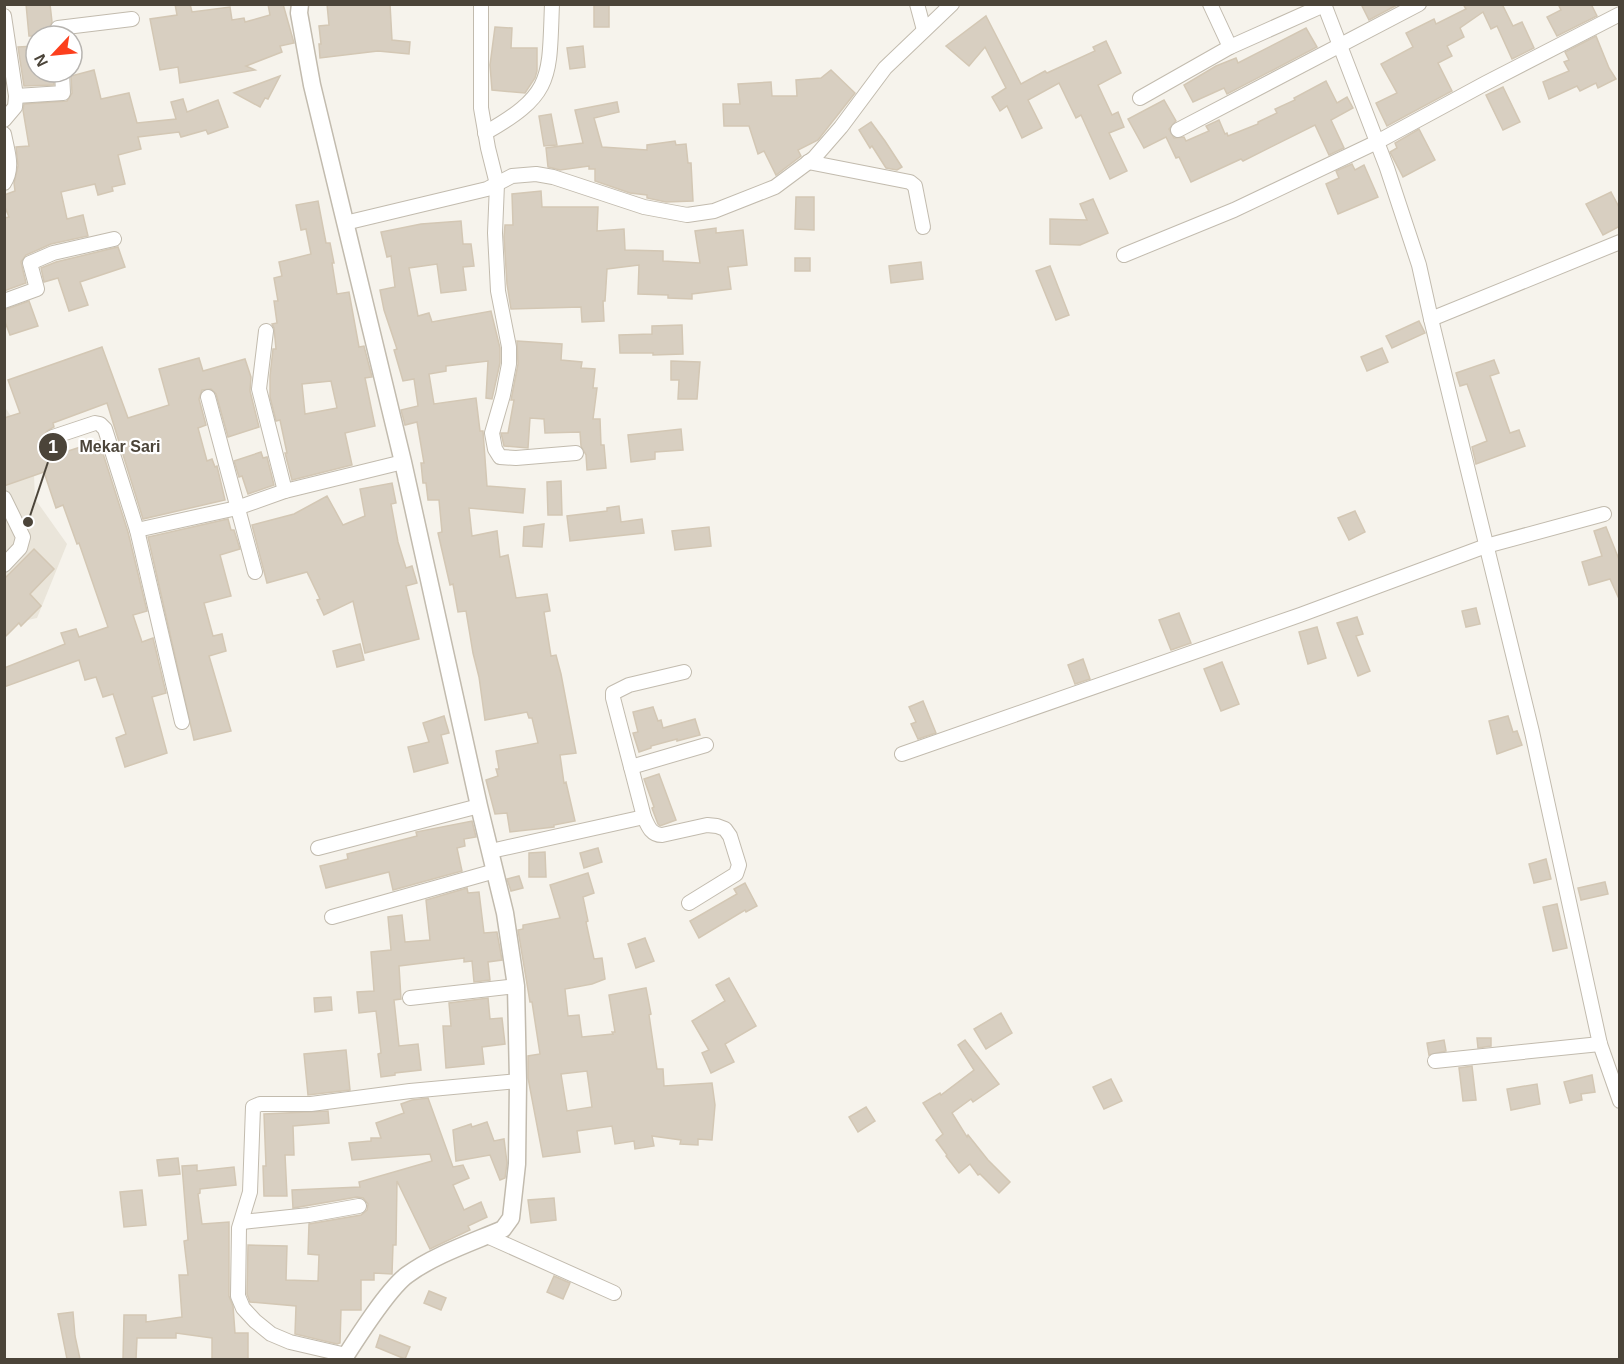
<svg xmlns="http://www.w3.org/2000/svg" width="1624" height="1364" viewBox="0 0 1624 1364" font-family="Arial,sans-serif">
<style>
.residential{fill:#eae5da}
.building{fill:#d8cfc1;stroke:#d3c7b4;stroke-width:1.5;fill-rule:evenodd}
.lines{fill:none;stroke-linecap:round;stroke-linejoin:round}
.minor-casing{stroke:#c2bbae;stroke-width:16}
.tertiary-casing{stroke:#c2bbae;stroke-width:19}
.minor{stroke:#fff;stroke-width:14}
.tertiary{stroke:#fff;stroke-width:16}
.leader{fill:none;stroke:#4b4439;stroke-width:2}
.callout-dot{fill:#4b4439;stroke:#fff;stroke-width:2}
.mark-label{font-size:18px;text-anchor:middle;font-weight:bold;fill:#fff}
.callout-label{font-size:16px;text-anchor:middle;font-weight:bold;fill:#4b4439;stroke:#fff;stroke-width:4.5;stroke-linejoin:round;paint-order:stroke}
</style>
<rect width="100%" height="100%" fill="#f6f3ec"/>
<polygon class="residential" points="4,406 33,448 35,499 67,544 37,618 5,625"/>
<g class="building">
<polygon points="26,4 50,4 52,22 49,29 50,36 29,36"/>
<polygon points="175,4 190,4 192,12 230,7 232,20 244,18 245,22 270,15 268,4 283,4 294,43 280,46 282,52 246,66 255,70 180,83 178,67 160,70 150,19 177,15"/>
<polygon points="327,4 390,4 392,40 410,42 409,54 378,51 320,58 319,44 321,44 319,26 329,25"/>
<polygon points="1361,4 1399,4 1369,20"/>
<polygon points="1463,4 1502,4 1513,26 1522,22 1534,48 1512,59 1497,26 1491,29 1483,12 1460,28 1464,37 1447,46 1452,56 1438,63 1452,91 1387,126 1376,103 1397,93 1381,64 1413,47 1406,33 1434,19 1436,24 1466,9"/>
<polygon points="1558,4 1591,4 1597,16 1557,36 1547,17 1561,10"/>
<rect x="594" y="5" width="15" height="22"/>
<polygon points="986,16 1021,84 1045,71 1047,73 1095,51 1093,47 1106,41 1121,73 1098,85 1112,115 1118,112 1124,127 1109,133 1127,171 1110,179 1081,115 1076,118 1059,83 1028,100 1042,128 1022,138 1007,106 1000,111 992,97 1006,88 985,47 969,66 946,46"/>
<polygon points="495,27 512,28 511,48 537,48 537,71 535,78 525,93 492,90 490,65"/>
<polygon points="1306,28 1317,47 1227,94 1224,88 1193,102 1184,85 1216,66 1236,58 1238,63"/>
<polygon points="1596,36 1609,68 1616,79 1598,88 1596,83 1580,91 1577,86 1549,99 1543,82 1569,71 1564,62 1569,60 1565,52"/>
<polygon points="36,46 36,74 53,72 54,85 24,86 18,47"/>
<polygon points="583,46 585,67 570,69 567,48"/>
<polygon points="94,70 101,99 129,93 137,123 176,119 171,102 183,99 187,112 218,100 228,127 208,134 206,130 181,137 179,132 138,137 141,149 118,155 125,184 112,187 113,191 98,195 95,184 61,192 67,219 83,215 88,236 51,244 26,255 21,262 26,283 4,291 4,218 9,217 4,205 4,195 15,191 14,183 18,166 16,147 29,146 23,110 24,104 67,101 72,93 71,76"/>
<polygon points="831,70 855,93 818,140 798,150 801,156 776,175 764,151 758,154 749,126 724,126 723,104 740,104 738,84 771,82 772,96 797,96 796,80 821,78"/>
<polygon points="280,76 268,99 265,98 260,107 234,93"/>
<polygon points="1326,81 1337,103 1347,97 1353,108 1331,120 1344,148 1329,155 1315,125 1243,161 1241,159 1191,182 1179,157 1176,158 1166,137 1144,148 1128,119 1164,100 1176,121 1169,129 1174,138 1184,137 1186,141 1209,131 1206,126 1219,120 1225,134 1227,133 1228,136 1258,124 1258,122 1277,113 1275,109 1295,100 1294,98"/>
<polygon points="1503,87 1520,122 1503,130 1486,95"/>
<polygon points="617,102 619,112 594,118 602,147 647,150 647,145 675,141 676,145 686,144 688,163 691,163 693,201 666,202 647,198 647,195 630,193 595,181 595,169 589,169 589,166 560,170 548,167 546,148 583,143 575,110"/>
<polygon points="551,114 557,145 544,146 539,116"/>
<polygon points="871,122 885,141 902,167 897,170 886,168 872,146 870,148 859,130"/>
<polygon points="1419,129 1435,160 1403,177 1390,152 1397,148 1395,143"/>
<polygon points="1352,164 1355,170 1364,165 1378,197 1338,214 1326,184 1339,178 1336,171"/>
<polygon points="541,191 542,207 598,207 597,231 624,229 625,250 663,251 663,261 700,263 695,231 716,228 716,233 743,230 747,265 728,267 731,289 692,294 692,299 668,298 668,295 638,294 639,265 607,269 605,301 603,301 604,321 582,322 581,307 511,309 507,284 504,237 505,225 513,225 512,194"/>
<polygon points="1611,192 1620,209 1620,226 1603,235 1586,204"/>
<polygon points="796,197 814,197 814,230 795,229"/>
<polygon points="1093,199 1108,233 1080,245 1050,244 1050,219 1087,220 1080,204"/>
<path d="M318,201L326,243H330L334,263H332L337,294L349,292L359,347L364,346L372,377L365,378L375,426L345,433L352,465L292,480L285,453H287L280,420L276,421L270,397V376L273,349H276L274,328L272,324L277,323L274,301H278L274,278L282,276L279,262L311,254L306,229L301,230L296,205ZM331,381L337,408L305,414L302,384Z"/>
<polygon points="461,221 463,244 471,244 474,266 463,267 466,290 441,293 437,264 409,268 418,316 429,313 432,322 491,311 500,348 500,363 492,399 486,398 488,361 446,366 446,371 429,374 434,404 476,398 480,431 483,431 487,486 525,489 523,513 469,508 472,536 497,531 500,557 508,555 516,598 547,594 550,611 544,612 551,656 556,655 561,674 576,753 560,755 564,783 566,782 575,821 554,825 554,827 510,832 507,813 495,814 486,780 498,776 496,769 499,769 496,751 538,743 532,718 529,718 527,712 485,720 479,677 473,653 466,611 458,612 453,584 450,585 438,533 442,532 439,500 428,500 426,483 423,483 421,463 424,463 417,422 405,425 401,410 418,406 414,379 403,381 394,350 397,349 384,310 380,290 395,287 391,256 387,257 381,232 421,224"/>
<polygon points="118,247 125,267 80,282 88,305 69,311 58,278 44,282 41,268 56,262"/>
<rect x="795" y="258" width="15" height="13"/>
<polygon points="921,262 923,279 891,283 889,266"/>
<polygon points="1050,266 1069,315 1056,320 1036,271"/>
<polygon points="29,301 38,326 10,335 4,319 4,310"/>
<polygon points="1419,321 1425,333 1392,348 1386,336"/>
<polygon points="682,325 683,354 653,355 653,353 620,353 619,335 652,334 652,326"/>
<polygon points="517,341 562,344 561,360 582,362 581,368 595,369 593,388 597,388 593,419 600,419 601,445 604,445 606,468 587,470 586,455 581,446 580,432 545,433 544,419 530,418 528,448 504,446 501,433 508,433 514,400 511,400 518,364"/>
<polygon points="102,347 128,418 169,405 159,369 199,358 203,371 245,359 251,377 250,391 259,427 228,437 216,394 211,389 202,390 199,399 206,425 198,428 207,461 212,459 215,467 217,466 225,500 143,519 107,403 53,423 54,427 47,431 44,435 47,443 52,446 60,444 62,453 99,441 128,532 147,611 133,615 142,642 153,638 166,693 152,697 167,753 125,767 116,738 126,734 113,694 103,697 96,677 85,680 79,660 4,687 4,668 65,644 61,633 76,629 79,637 108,627 79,543 77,544 63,505 56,508 44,472 4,486 4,418 20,413 8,380"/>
<polygon points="1382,348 1388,362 1367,371 1361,357"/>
<polygon points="1494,360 1499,373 1490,376 1510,433 1519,430 1525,446 1476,464 1472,447 1487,441 1467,384 1460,386 1456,373"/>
<polygon points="671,361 700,362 697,399 678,399 679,380 671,380"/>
<polygon points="681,429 683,450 655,452 655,459 631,462 628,435"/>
<polygon points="261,452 263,458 267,457 274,485 248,494 242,476 239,477 234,461"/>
<polygon points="561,481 562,515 548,515 547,482"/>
<polygon points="392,483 396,503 391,504 398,542 406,568 412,566 417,583 406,586 419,639 365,653 353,601 324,615 317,600 320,599 307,572 267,583 252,525 294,514 327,496 343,525 365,516 360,489"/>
<polygon points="619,506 621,522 642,519 644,533 570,541 567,516 607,511 607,508"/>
<polygon points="1355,511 1365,532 1349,540 1338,518"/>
<polygon points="228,519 231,530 234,530 240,549 220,555 231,596 204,603 213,636 222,634 226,651 209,656 231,731 194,740 148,537"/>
<polygon points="544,524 542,547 523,546 524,527"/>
<polygon points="709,527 711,546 675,550 672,531"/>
<polygon points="1606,527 1620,562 1620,601 1610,579 1589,585 1582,562 1602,556 1594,531"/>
<polygon points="34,549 54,569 30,594 41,606 21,626 19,623 4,638 4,579"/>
<polygon points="1476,608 1480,624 1466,627 1462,611"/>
<polygon points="1179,613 1191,643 1171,650 1159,620"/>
<polygon points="1357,617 1363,634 1356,636 1370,671 1358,676 1337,623"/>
<polygon points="1317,627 1326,658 1308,664 1299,632"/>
<polygon points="360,644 364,660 337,667 333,651"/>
<polygon points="1083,659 1090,679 1075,684 1068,665"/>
<polygon points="1222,662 1239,704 1221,711 1204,669"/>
<polygon points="923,701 936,733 918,739 911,724 916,722 909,707"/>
<polygon points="653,707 658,721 661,720 663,728 695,719 700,735 677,741 677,739 651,746 651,748 639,752 633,733 638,732 633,712"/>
<polygon points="444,716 449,733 441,735 448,763 414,772 408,747 429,742 423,723"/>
<polygon points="1508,716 1513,732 1517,731 1522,745 1497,754 1489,721"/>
<polygon points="659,774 676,820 660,826 658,824 652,808 654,807 644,779"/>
<polygon points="472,821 476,837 464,839 465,846 457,848 462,871 393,890 389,872 326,888 320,866 348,859 347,854 417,836 416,832"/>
<polygon points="598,848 602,862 584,868 580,853"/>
<polygon points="545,852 546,877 529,877 529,853"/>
<polygon points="1546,859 1551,879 1534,883 1529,864"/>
<path d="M588,873L594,893L583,897L588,921L586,922L594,959L602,958L605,979L592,984L565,989L568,1016L579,1015L582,1037L613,1034L612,1032H615L609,995L646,988L651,1014L649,1015L657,1069H663L664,1086L712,1083L715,1105L712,1140L698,1139V1145L680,1144L681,1140L652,1136L654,1146L635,1149L634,1141L615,1144L612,1126L577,1131L580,1152L543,1157L528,1078V1056L540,1054L532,1002H530L518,930L523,929V925L560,918L550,885ZM587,1071L592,1107L567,1111L561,1074Z"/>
<polygon points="519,876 523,888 511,891 507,879"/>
<polygon points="1605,882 1608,894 1581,900 1578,888"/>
<polygon points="745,883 757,906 746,912 745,910 699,938 690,921 737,894 734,889"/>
<polygon points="467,888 468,893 479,892 484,933 497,932 502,960 488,962 490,980 474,982 472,961 464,962 464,958 399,966 401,999 394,1000 399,1046 418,1044 421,1070 395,1073 395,1075 381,1077 378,1054 381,1053 376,1011 359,1013 357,992 374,991 371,952 391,950 388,917 402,915 405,942 430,940 426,900"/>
<polygon points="1557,904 1567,948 1553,951 1543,907"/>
<polygon points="645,938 654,961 636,968 628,944"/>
<polygon points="729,978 756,1026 725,1044 734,1062 711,1073 702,1053 709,1050 692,1021 725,1001 716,985"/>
<polygon points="331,997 332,1010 315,1012 314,998"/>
<polygon points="488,998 490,1019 502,1018 505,1044 482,1047 484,1064 446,1068 443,1026 451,1026 449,1003"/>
<polygon points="1001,1013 1012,1033 986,1049 974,1029"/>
<polygon points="1477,1038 1491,1038 1491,1046 1478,1048"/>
<polygon points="965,1040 999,1084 973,1102 971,1099 952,1113 967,1137 968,1135 988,1160 1010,1182 999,1193 980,1174 978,1175 970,1164 959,1173 946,1156 947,1155 936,1140 943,1134 923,1103 940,1093 941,1095 974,1070 958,1045"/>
<polygon points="1444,1040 1446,1051 1429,1055 1427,1043"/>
<polygon points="346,1050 350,1090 308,1095 304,1054"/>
<polygon points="1472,1066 1476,1100 1463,1101 1459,1068"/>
<polygon points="1592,1075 1595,1092 1581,1094 1582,1100 1570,1103 1564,1082"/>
<polygon points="1111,1079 1122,1101 1104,1109 1093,1087"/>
<polygon points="1537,1084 1540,1104 1511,1110 1507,1089"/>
<polygon points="428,1098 453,1167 463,1165 469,1178 453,1185 464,1210 481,1202 487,1217 468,1226 470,1230 430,1249 397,1181 396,1245 393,1245 392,1274 374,1273 374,1280 361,1280 361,1310 341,1310 340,1343 337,1344 295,1334 296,1306 250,1302 247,1294 248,1245 287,1246 286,1280 318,1281 319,1255 308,1254 309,1224 361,1215 367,1210 368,1204 363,1198 357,1197 293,1208 292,1190 360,1187 359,1182 432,1161 430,1154 352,1160 349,1143 371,1141 371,1138 381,1138 376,1123 404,1113 401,1104 412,1100"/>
<polygon points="866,1107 875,1121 858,1132 849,1117"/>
<polygon points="328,1111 329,1123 293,1126 294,1155 285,1155 287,1196 264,1196 263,1166 266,1166 264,1114"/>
<polygon points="487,1122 494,1141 504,1139 507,1163 505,1178 500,1180 490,1155 456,1161 453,1130 471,1124 472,1127"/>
<polygon points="178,1158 180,1174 159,1176 157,1160"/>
<polygon points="197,1165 197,1171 234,1167 236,1185 200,1189 200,1193 198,1194 202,1224 229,1222 229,1296 233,1306 235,1333 248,1333 248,1359 212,1359 212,1338 176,1333 176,1338 137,1338 136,1359 123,1359 124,1315 146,1315 146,1322 182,1317 179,1275 188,1275 184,1241 188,1240 182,1166"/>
<polygon points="142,1190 146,1225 124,1227 120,1192"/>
<polygon points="554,1198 556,1220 531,1223 528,1200"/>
<polygon points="554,1276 570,1283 563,1299 547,1292"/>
<polygon points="429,1291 446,1298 441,1310 424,1303"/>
<polygon points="73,1312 75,1336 80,1359 67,1359 58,1314"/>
<polygon points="380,1335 410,1347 405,1359 376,1347"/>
</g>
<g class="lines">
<defs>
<g id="minor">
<polyline points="481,4 481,108 488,148 497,184 495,233 498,291 509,347 509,364 503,395 492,433 495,449 500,457 516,458 576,453"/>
<polyline points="917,4 924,30"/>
<polyline points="1210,4 1230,47"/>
<polyline points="1324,4 1387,168 1419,265 1431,319 1532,732 1600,1044 1620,1101"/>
<polyline points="4,16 16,96 15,107 4,120"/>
<polyline points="59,36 58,28 132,19"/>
<polyline points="16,96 63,93 62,72"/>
<polyline points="1140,98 1230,47 1324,5"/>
<polyline points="1178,130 1419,4"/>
<path d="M485,133C554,94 549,78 552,4"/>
<path d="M4,134C7,150 14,168 4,183"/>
<polyline points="808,162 910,182 915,186 923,227"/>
<polyline points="345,223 487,189 512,176 536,174 553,177 644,207 687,215 714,211 775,187 814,158 841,127 885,68 952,4"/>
<polyline points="1124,255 1234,210 1377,142 1486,83 1620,14"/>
<polyline points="4,301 37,289 30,263 53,253 114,239"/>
<polyline points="1431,319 1620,242"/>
<polyline points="266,331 259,389 285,491"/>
<polyline points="208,397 255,572"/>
<polyline points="53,437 95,423 100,424 105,429 137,530 182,722"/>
<polyline points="4,498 23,537 20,548 4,565"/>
<polyline points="137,530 237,508 285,491 403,462"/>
<path d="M684,672L629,685L613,693V698L644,817C648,826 651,835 662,835L707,825L717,826L725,829L730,836L739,865L736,874L689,903"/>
<polyline points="902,754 1300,615 1486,546 1604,514"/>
<polyline points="631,767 706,745"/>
<polyline points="318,848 479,806"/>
<polyline points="491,851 644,817"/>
<polyline points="332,917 495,871"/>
<polyline points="410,998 516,986"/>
<polyline points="1435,1061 1600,1044"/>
<polyline points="242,1222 309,1215 359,1206"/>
<polyline points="487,1236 614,1293"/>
<polyline points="346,1355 290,1342 271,1334 255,1321 243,1308 238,1296 239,1228 250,1192 253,1107 260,1104 311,1104 410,1091 518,1081"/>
</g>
<path id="tertiary" d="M300,4L299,13L312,85L403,462L479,806L505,913L516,986L518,1081L517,1164L511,1218L503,1229C473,1242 434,1255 407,1275C388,1289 357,1338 343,1360"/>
</defs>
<use href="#minor" class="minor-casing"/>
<use href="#tertiary" class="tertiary-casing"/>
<use href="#minor" class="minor"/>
<use href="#tertiary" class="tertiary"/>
</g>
<path class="leader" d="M28 522L53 447"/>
<g class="callout-dot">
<circle cx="28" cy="522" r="6"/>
<circle cx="53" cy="447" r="15"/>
</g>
<g class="mark-label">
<text x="53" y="453">1</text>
</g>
<g class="callout-label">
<text x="120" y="452">Mekar Sari</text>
</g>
<rect width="1624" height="1364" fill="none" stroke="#4b4439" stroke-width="12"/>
<g transform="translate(54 54) rotate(244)"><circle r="28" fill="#ffffff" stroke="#b7b4b0" stroke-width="1.5"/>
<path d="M0-4.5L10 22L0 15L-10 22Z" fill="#fc3f1d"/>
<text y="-9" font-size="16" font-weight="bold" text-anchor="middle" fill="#4b4439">N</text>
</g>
</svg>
